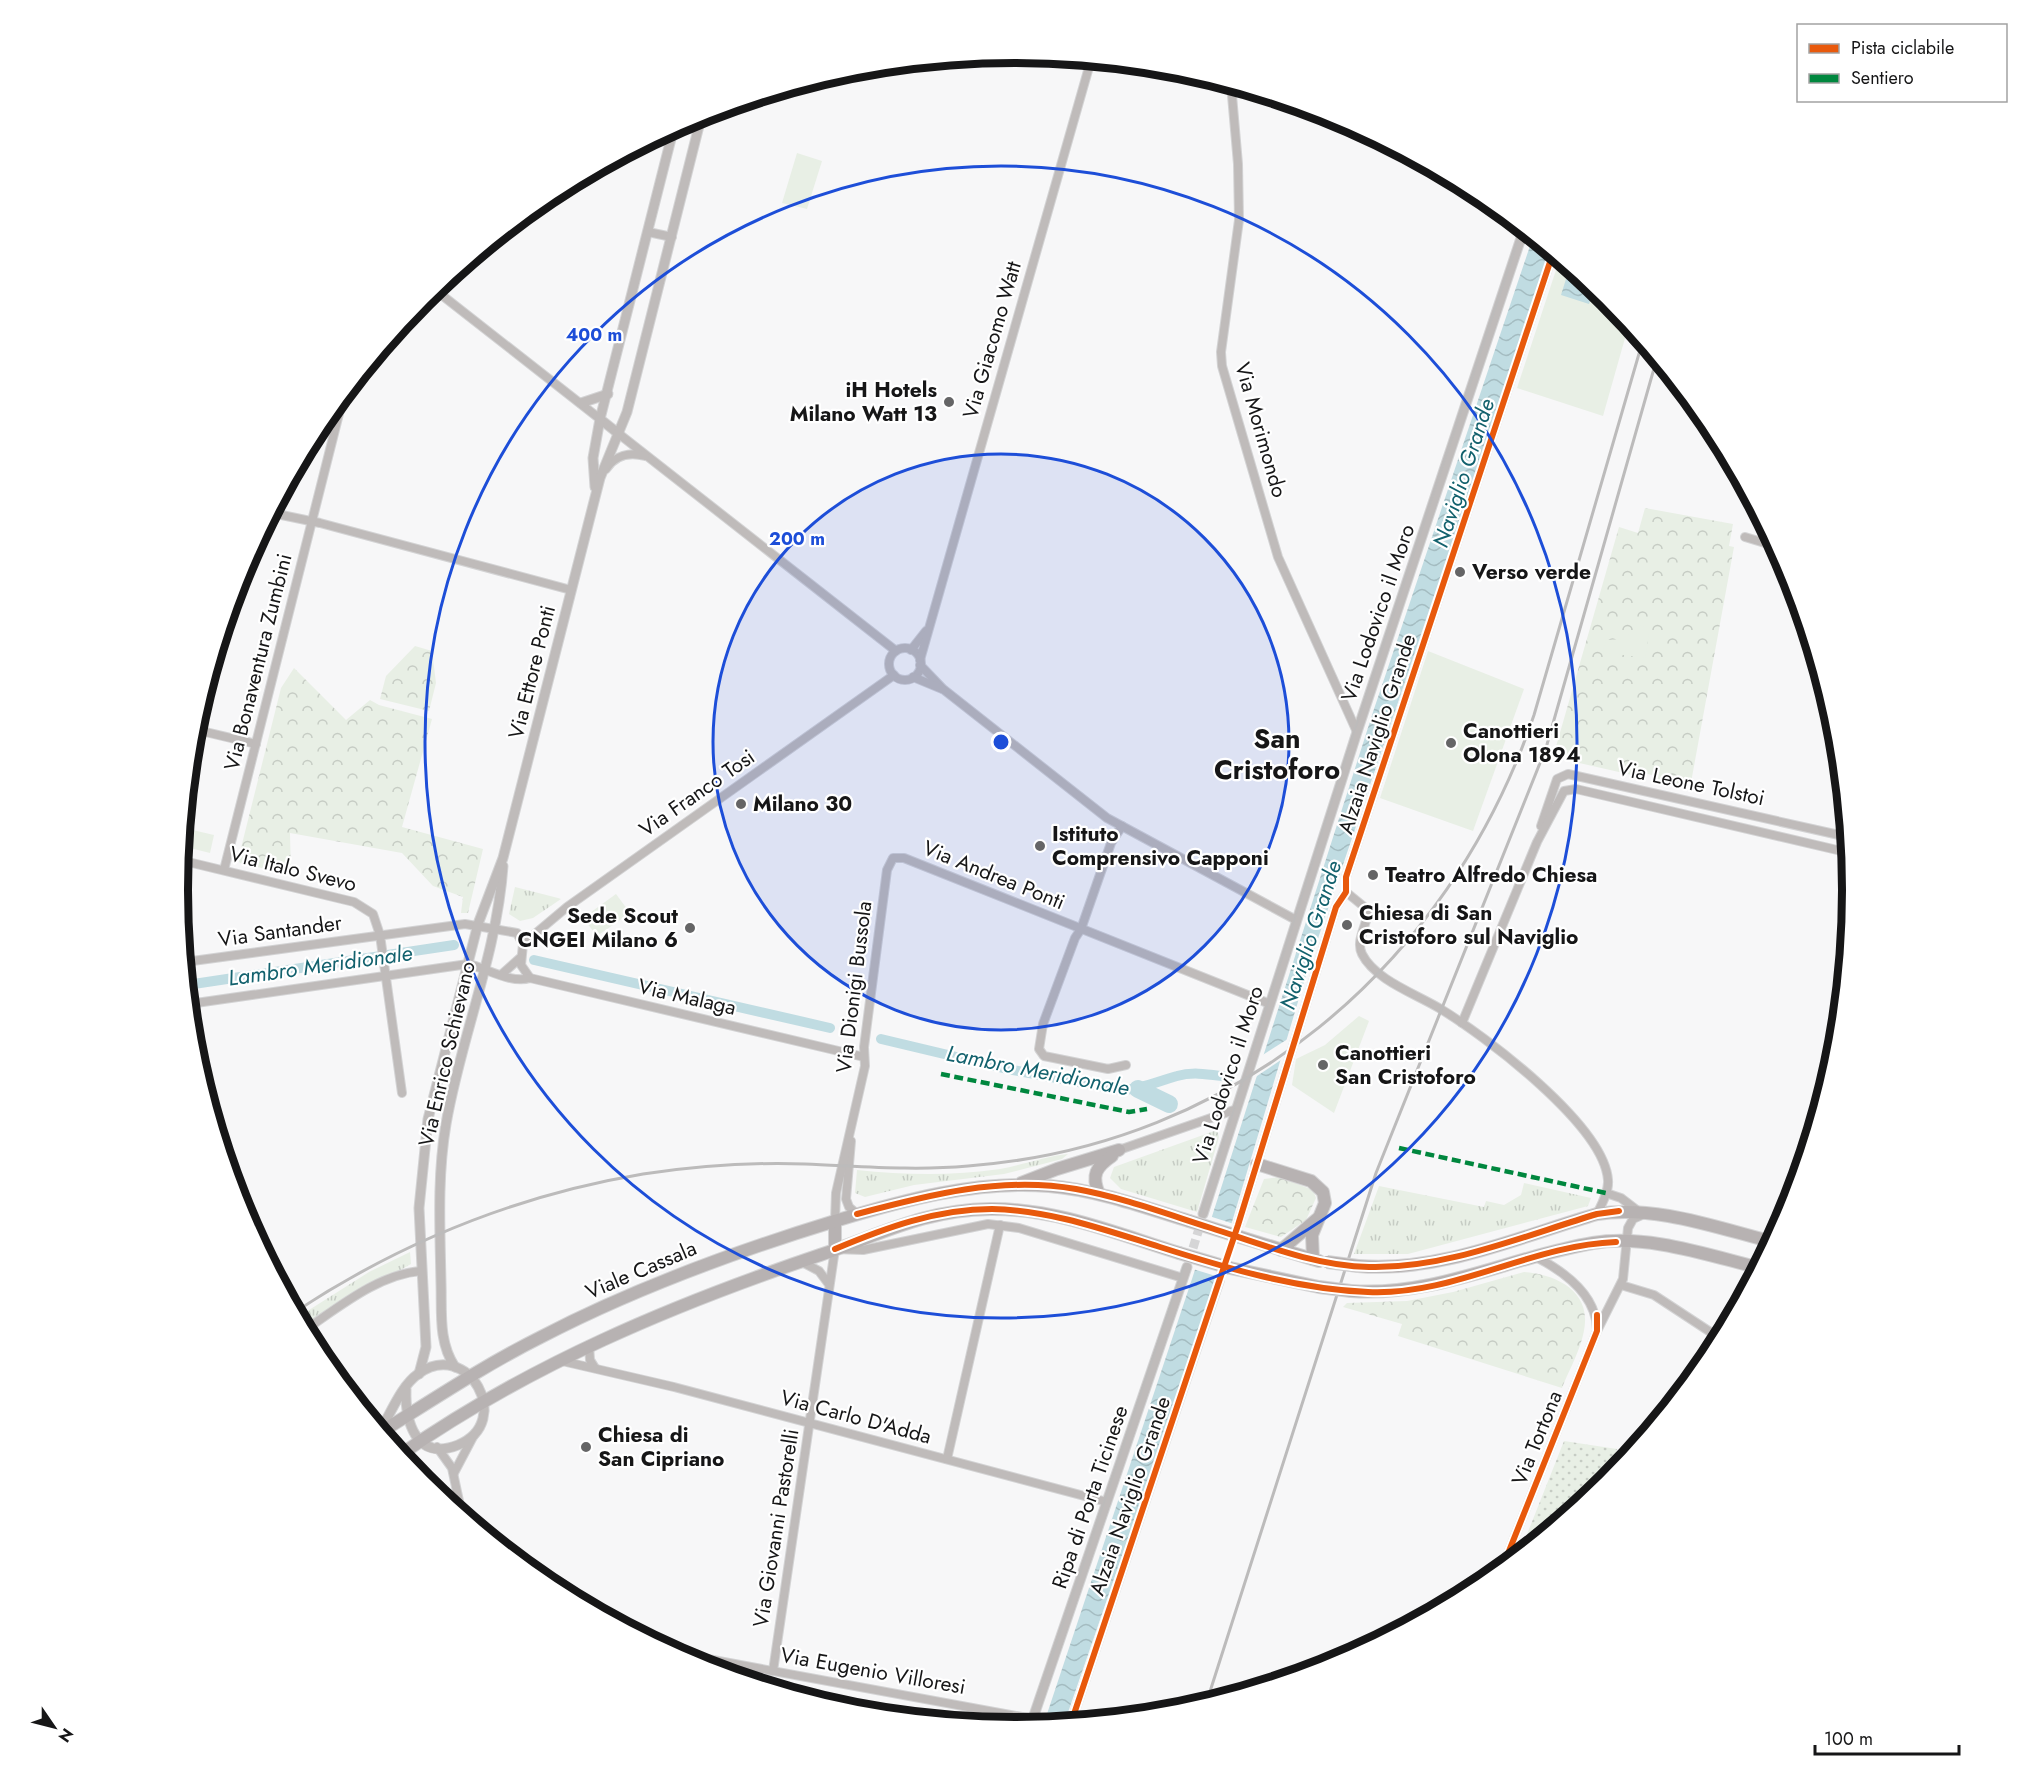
<svg xmlns="http://www.w3.org/2000/svg" width="2031" height="1781" viewBox="0 0 2031 1781" font-family="Jost,sans-serif">
<style>
.grass{fill:url(#grass-tufts)}
.forest{fill:url(#forest-crowns)}
.garden{fill:url(#garden-dots)}
.pitch{fill:#e8efe5}
.water{fill:url(#water-waves)}
.pier{fill:#f7f7f8}
.lines{fill:none;stroke-linecap:round;stroke-linejoin:round}
.canal{stroke:#c0dce2;stroke-width:10}
.river{stroke:#c0dce2;stroke-width:18}
.minor-tunnel{stroke:#d5d5d6;stroke-width:8;stroke-dasharray:8 4;stroke-linecap:butt}
.tertiary-tunnel{stroke:#d5d5d6;stroke-width:9;stroke-dasharray:9 4.5;stroke-linecap:butt}
.minor-casing{stroke:#d3d3d4;stroke-width:10}
.tertiary-casing{stroke:#d3d3d4;stroke-width:11}
.primary-casing{stroke:#d3d3d4;stroke-width:14}
.minor{stroke:#bfbbba;stroke-width:8}
.tertiary{stroke:#bfbbba;stroke-width:9}
.primary{stroke:#b7b2b2;stroke-width:12}
.tram{stroke:#bcbbbb;stroke-width:1.5}
.rail{stroke:#bcbbbb;stroke-width:3}
.primary-bridge-casing{stroke:#d3d3d4;stroke-width:14;stroke-linecap:butt}
.primary-bridge{stroke:#b7b2b2;stroke-width:12}
.quiet{stroke:#00873e;stroke-width:4.5;stroke-dasharray:9 4.5;stroke-linecap:butt}
.cycleway-casing{stroke:#fff;stroke-width:10}
.cycleway{stroke:#e8590c;stroke-width:6}
.ring{fill:none;stroke:#1d4ed8;stroke-width:3}
.poi-dot{fill:#656566;stroke:#fff;stroke-width:2}
.labels{text-anchor:middle;dominant-baseline:central;stroke-width:4.5;stroke-linejoin:round;paint-order:stroke}
.street-label{font-size:21px;fill:#161617;stroke:#fff}
.poi-label{font-size:21px;font-weight:bold;fill:#161617;stroke:#fff;text-anchor:start}
.water-label{font-size:22px;font-style:italic;fill:#12616d;stroke:#fff}
.district-label{font-size:27px;font-weight:bold;fill:#161617;stroke:#fff}
.rim{fill:none;stroke:#161617;stroke-width:8}
.centre{fill:#1d4ed8;stroke:#fff;stroke-width:3}
.ring-label{font-size:18px;text-anchor:middle;font-weight:bold;fill:#1d4ed8;stroke:#fff;stroke-width:4.5;stroke-linejoin:round;paint-order:stroke}
</style>
<defs>
<pattern id="grass-tufts" width="24" height="20" patternUnits="userSpaceOnUse" patternTransform="scale(1.5)"><rect width="24" height="20" fill="#e8efe5"/><path d="M3 7l-1-3M5 7V3M7 7l1-3M15 17l-1-3M17 17v-4M19 17l1-3" fill="none" stroke="#c6ccc4"/></pattern>
<pattern id="forest-crowns" width="20" height="18" patternUnits="userSpaceOnUse" patternTransform="scale(1.5)"><rect width="20" height="18" fill="#e8efe5"/><path d="M2 6a3 3 0 1 1 6 0M12 15a3 3 0 1 1 6 0" fill="none" stroke="#c6ccc4"/></pattern>
<pattern id="garden-dots" width="8" height="8" patternUnits="userSpaceOnUse" patternTransform="scale(1.5)"><rect width="8" height="8" fill="#e8efe5"/><path d="M2 2h.1M6 6h.1" fill="none" stroke="#c6ccc4" stroke-width="1.8" stroke-linecap="round"/></pattern>
<pattern id="water-waves" width="16" height="10" patternUnits="userSpaceOnUse" patternTransform="scale(1.5)"><rect width="16" height="10" fill="#c0dce2"/><path d="M0 5q4-4 8 0t8 0" fill="none" stroke="#a4bcc1"/></pattern>
</defs>
<rect width="100%" height="100%" fill="#f7f7f8"/>
<g class="grass">
<polygon points="515,887 558,898 561,899 533,918 520,921 509,914"/>
<polygon points="1217,1130 1219,1137 1197,1212 1121,1189 1110,1178 1114,1167"/>
<path d="M1068,1154L1062,1159L1004,1174L914,1185L865,1197L855,1193L857,1170C905,1175 952,1176 1000,1169C1023,1165 1046,1156 1068,1154Z"/>
<polygon points="1524,1183 1591,1198 1588,1206 1408,1254 1354,1254 1379,1186 1484,1207 1486,1201 1504,1205 1521,1195"/>
<polygon points="410,1252 411,1264 303,1326 298,1317 369,1272"/>
</g>
<g class="forest">
<polygon points="1645,508 1733,524 1729,546 1734,547 1690,788 1657,781 1657,776 1633,771 1632,775 1553,757 1619,527 1638,533"/>
<polygon points="415,646 432,651 436,683 429,711 380,699 386,676"/>
<polygon points="294,668 346,720 370,700 379,705 432,719 402,827 483,849 468,913 461,913 463,897 433,886 402,853 290,833 291,875 240,863 238,860 281,688"/>
<polygon points="1279,1177 1313,1190 1316,1198 1306,1220 1281,1237 1245,1227 1264,1179"/>
<path d="M1524,1272C1552,1274 1587,1288 1585,1322C1584,1344 1570,1368 1562,1388L1398,1336L1402,1324L1343,1307L1347,1303L1407,1301L1453,1292Z"/>
</g>
<polygon class="garden" points="1564,1441 1617,1449 1616,1453 1630,1456 1608,1483 1518,1557"/>
<g class="pitch">
<polygon points="797,153 822,161 807,209 782,203"/>
<polygon points="1560,258 1608,298 1629,324 1603,416 1517,388"/>
<polygon points="1640,625 1646,627 1649,634 1645,658 1602,652 1606,640 1623,639"/>
<polygon points="1428,651 1524,689 1473,831 1380,798"/>
<polygon points="184,828 214,835 210,853 182,846"/>
<polygon points="616,894 630,913 597,936 583,918"/>
<polygon points="1359,1016 1369,1021 1334,1113 1292,1085 1296,1059 1325,1045"/>
</g>
<g class="water">
<polygon points="1533,237 1551,251 1510,380 1450,549 1309,965 1196,1342 1064,1724 1043,1726 1192,1279 1373,712"/>
<polygon points="1570,266 1595,287 1589,304 1561,295"/>
</g>
<g class="pier">
<polygon points="1291,1037 1284,1058 1251,1080 1258,1058"/>
<polygon points="1209,1216 1234,1224 1219,1277 1193,1269"/>
</g>
<g class="lines">
<g class="canal">
<polyline points="534,960 830,1028"/>
<polyline points="187,985 454,945"/>
<path d="M881,1039L1007,1069L1122,1090C1143,1089 1158,1081 1177,1076C1194,1071 1212,1075 1229,1077"/>
</g>
<polyline class="river" points="1138,1089 1169,1104"/>
<polyline class="minor-tunnel" points="1220,1280 1238,1225"/>
<polyline class="tertiary-tunnel" points="1189,1261 1202,1219"/>
<defs>
<g id="minor">
<polyline points="1231,84 1238,164 1239,220 1221,352 1222,366 1278,557 1357,732"/>
<polyline points="648,232 672,237"/>
<polyline points="434,289 600,419"/>
<polyline points="619,434 896,651"/>
<path d="M606,469C615,455 630,452 645,456"/>
<polyline points="272,513 320,523 571,590"/>
<polyline points="1745,537 1778,547"/>
<circle cx="905" cy="664" r="16"/>
<polyline points="911,650 926,631"/>
<polyline points="920,660 1091,60"/>
<polyline points="920,665 943,689 1107,818 1296,920"/>
<polyline points="913,677 942,689"/>
<polyline points="193,729 256,744"/>
<polyline points="1122,826 1111,843 1081,929 1075,938 1043,1024 1039,1049 1044,1056 1108,1069 1126,1065"/>
<polyline points="1541,826 1557,779 1568,774 1848,837"/>
<polyline points="180,860 354,902 373,914 380,935 402,1093"/>
<polyline points="224,870 344,394"/>
<path d="M1346,892L1368,910C1368,924 1355,940 1362,954C1375,980 1416,994 1439,1008C1484,1035 1604,1125 1608,1180C1609,1191 1602,1204 1597,1214"/>
<polyline points="523,944 567,907 894,675"/>
<polyline points="185,962 465,924 517,933 523,944 521,965 530,978"/>
<polyline points="501,975 520,958"/>
<path d="M189,1004L468,964C486,968 511,984 530,978L864,1057"/>
<polyline points="1462,1023 1537,842 1564,791 1576,789 1850,853"/>
<polyline points="1831,1077 1840,1024"/>
<polyline points="851,1141 846,1199 849,1207 857,1214"/>
<polyline points="1119,1150 1234,1110"/>
<polyline points="1606,1193 1621,1198 1638,1211"/>
<polyline points="835,1221 836,1193 865,1066 864,1047 887,870 893,858 904,858 1270,1004"/>
<polyline points="1238,1225 1336,907 1346,892 1346,877 1553,253"/>
<path d="M1536,1257C1565,1272 1596,1295 1597,1329"/>
<polyline points="802,1262 819,1271 828,1283"/>
<polyline points="1621,1285 1654,1295 1721,1339"/>
<path d="M305,1330C339,1307 379,1274 421,1271"/>
<polyline points="589,1345 590,1360 595,1368"/>
<polyline points="562,1361 674,1387 1107,1502"/>
<polyline points="437,1447 452,1468 462,1515"/>
<polyline points="947,1459 1000,1225"/>
<polyline points="454,1473 474,1435"/>
<polyline points="1501,1571 1597,1331 1623,1279 1628,1228 1633,1219 1642,1215"/>
<polyline points="670,1652 1033,1719"/>
<polyline points="773,1671 835,1249 863,1250 988,1224 1019,1228 1183,1278"/>
<polyline points="1071,1723 1220,1280"/>
</g>
<g id="tertiary">
<polyline points="581,403 608,394"/>
<polyline points="600,419 619,434"/>
<polyline points="595,487 593,458 600,419 674,127"/>
<polyline points="1203,1214 1357,732 1524,229"/>
<path d="M455,1367C438,1342 442,1311 441,1283C440,1230 437,1177 446,1124C461,1037 497,954 503,866"/>
<polyline points="419,1374 426,1347 419,1208 428,1119 478,924 503,858 600,478 627,412 702,114"/>
<path d="M380,1431C391,1413 401,1386 418,1374C468,1337 515,1422 458,1445C415,1462 405,1420 406,1389"/>
<polyline points="1030,1727 1187,1267"/>
</g>
<g id="primary">
<polyline points="1257,1164 1311,1181 1323,1192 1325,1203 1312,1235 1313,1259"/>
<polyline points="1021,1183 1057,1169 1119,1150"/>
<path d="M1099,1194C1091,1175 1096,1167 1112,1156"/>
<polyline points="1240,1237 1319,1261"/>
<polyline points="835,1249 835,1221"/>
<polyline points="1281,1250 1317,1219"/>
<path d="M1358,1266C1439,1273 1521,1236 1597,1214C1656,1205 1717,1228 1773,1242"/>
<polyline points="1230,1268 1319,1287"/>
<path d="M1351,1291C1436,1297 1510,1257 1593,1243C1647,1234 1707,1255 1760,1268"/>
<path d="M381,1432C434,1399 485,1365 541,1337C635,1288 734,1252 835,1221C904,1200 976,1180 1049,1186C1097,1190 1143,1207 1189,1221"/>
<path d="M400,1455C529,1365 672,1305 820,1255C880,1235 923,1210 990,1209C1055,1208 1118,1234 1179,1253"/>
</g>
</defs>
<use href="#minor" class="minor-casing"/>
<use href="#tertiary" class="tertiary-casing"/>
<use href="#primary" class="primary-casing"/>
<use href="#minor" class="minor"/>
<use href="#tertiary" class="tertiary"/>
<use href="#primary" class="primary"/>
<g class="tram">
<polyline points="1201,1213 1355,729 1522,228"/>
<polyline points="1028,1727 1184,1266"/>
</g>
<g class="rail">
<path d="M295,1312C401,1242 518,1195 643,1174C697,1166 751,1162 805,1164C859,1166 913,1171 968,1166C1235,1146 1449,966 1534,715L1643,340"/>
<polyline points="1206,1704 1376,1173 1546,748 1657,358"/>
</g>
<defs>
<g id="primary-bridge">
<polyline points="1189,1221 1240,1237"/>
<polyline points="1179,1253 1230,1268"/>
<polyline points="1327,1262 1358,1266"/>
<polyline points="1319,1287 1351,1291"/>
</g>
</defs>
<use href="#primary-bridge" class="primary-bridge-casing"/>
<use href="#primary-bridge" class="primary-bridge"/>
<g class="quiet">
<polyline points="941,1074 1129,1112 1147,1109"/>
<polyline points="1399,1148 1606,1193"/>
</g>
<defs>
<g id="cycleway">
<path d="M857,1214C928,1195 1001,1176 1076,1189C1121,1197 1167,1214 1211,1228C1261,1244 1315,1266 1369,1267C1446,1269 1523,1236 1597,1214L1619,1211"/>
<path d="M835,1249C885,1228 936,1209 992,1209C1050,1210 1105,1230 1160,1247C1226,1268 1297,1289 1368,1292C1454,1296 1531,1245 1616,1242"/>
<polyline points="1501,1571 1597,1331 1597,1315"/>
<polyline points="1071,1723 1238,1225 1336,907 1346,892 1346,877 1553,253"/>
</g>
</defs>
<use href="#cycleway" class="cycleway-casing"/>
<use href="#cycleway" class="cycleway"/>
</g>
<circle cx="1001" cy="742" r="288" fill="#1d4ed8" fill-opacity=".12"/>
<g class="ring">
<circle cx="1001" cy="742" r="288"/>
<circle cx="1001" cy="742" r="576"/>
</g>
<g class="poi-dot">
<circle cx="949" cy="402" r="6"/>
<circle cx="1460" cy="572" r="6"/>
<circle cx="1451" cy="743" r="6"/>
<circle cx="741" cy="804" r="6"/>
<circle cx="1040" cy="846" r="6"/>
<circle cx="1373" cy="875" r="6"/>
<circle cx="1347" cy="925" r="6"/>
<circle cx="690" cy="928" r="6"/>
<circle cx="1323" cy="1065" r="6"/>
<circle cx="586" cy="1447" r="6"/>
</g>
<g class="labels">
<g class="street-label">
<text transform="translate(992 340) rotate(-74)">Via Giacomo Watt</text>
<text transform="translate(1261 430) rotate(74)">Via Morimondo</text>
<text transform="translate(1378 613) rotate(-71)">Via Lodovico il Moro</text>
<text transform="translate(258 662) rotate(-76)">Via Bonaventura Zumbini</text>
<text transform="translate(532 672) rotate(-76)">Via Ettore Ponti</text>
<text transform="translate(1377 734) rotate(-72)">Alzaia Naviglio Grande</text>
<text transform="translate(1691 783) rotate(12)">Via Leone Tolstoi</text>
<text transform="translate(697 793) rotate(-35)">Via Franco Tosi</text>
<text transform="translate(293 869) rotate(14)">Via Italo Svevo</text>
<text transform="translate(994 875) rotate(22)">Via Andrea Ponti</text>
<text transform="translate(280 931) rotate(-8)">Via Santander</text>
<text transform="translate(854 987) rotate(-83)">Via Dionigi Bussola</text>
<text transform="translate(687 997) rotate(13)">Via Malaga</text>
<text transform="translate(447 1054) rotate(-77)">Via Enrico Schievano</text>
<text transform="translate(1228 1075) rotate(-72)">Via Lodovico il Moro</text>
<text transform="translate(641 1270) rotate(-23)">Viale Cassala</text>
<text transform="translate(856 1417) rotate(15)">Via Carlo D'Adda</text>
<text transform="translate(1537 1438) rotate(-68)">Via Tortona</text>
<text transform="translate(1130 1496) rotate(-71)">Alzaia Naviglio Grande</text>
<text transform="translate(1090 1497) rotate(-71)">Ripa di Porta Ticinese</text>
<text transform="translate(776 1528) rotate(-81)">Via Giovanni Pastorelli</text>
<text transform="translate(873 1671) rotate(10)">Via Eugenio Villoresi</text>
</g>
<g class="poi-label">
<text x="937" y="390" text-anchor="end">iH Hotels<tspan x="937" dy="24">Milano Watt 13</tspan></text>
<text x="1472" y="572">Verso verde</text>
<text x="1463" y="731">Canottieri<tspan x="1463" dy="24">Olona 1894</tspan></text>
<text x="753" y="804">Milano 30</text>
<text x="1052" y="834">Istituto<tspan x="1052" dy="24">Comprensivo Capponi</tspan></text>
<text x="1385" y="875">Teatro Alfredo Chiesa</text>
<text x="1359" y="913">Chiesa di San<tspan x="1359" dy="24">Cristoforo sul Naviglio</tspan></text>
<text x="678" y="916" text-anchor="end">Sede Scout<tspan x="678" dy="24">CNGEI Milano 6</tspan></text>
<text x="1335" y="1053">Canottieri<tspan x="1335" dy="24">San Cristoforo</tspan></text>
<text x="598" y="1435">Chiesa di<tspan x="598" dy="24">San Cipriano</tspan></text>
</g>
<g class="water-label">
<text transform="translate(1463 473) rotate(-72)">Naviglio Grande</text>
<text transform="translate(1310 935) rotate(-72)">Naviglio Grande</text>
<text transform="translate(320 965) rotate(-8)">Lambro Meridionale</text>
<text transform="translate(1038 1070) rotate(11)">Lambro Meridionale</text>
</g>
<g class="district-label">
<text x="1277" y="738">San<tspan x="1277" dy="31">Cristoforo</tspan></text>
</g>
</g>
<path d="M0 0H2031V1781H0ZM188 890a827 827 0 1 1 1654 0a827 827 0 1 1-1654 0Z" fill="#fff" fill-rule="evenodd"/>
<path class="rim" d="M188 890a827 827 0 1 1 1654 0a827 827 0 1 1-1654 0Z"/>
<circle cx="1001" cy="742" r="9" class="centre"/>
<g class="ring-label">
<text x="594" y="341">400 m</text>
<text x="797" y="545">200 m</text>
</g>
<rect x="1797" y="24" width="210" height="78" fill="#ffffff" stroke="#a2a2a2" stroke-width="1.5"/>
<rect x="1809" y="44" width="30" height="9" fill="#e8590c" stroke="#a2a2a2" stroke-width="1.5"/>
<text x="1851" y="54" font-size="18" fill="#161617">Pista ciclabile</text>
<rect x="1809" y="74" width="30" height="9" fill="#00873e" stroke="#a2a2a2" stroke-width="1.5"/>
<text x="1851" y="84" font-size="18" fill="#161617">Sentiero</text>
<g transform="translate(54 1727) rotate(125)" stroke="#ffffff" stroke-width="4.5" paint-order="stroke">
<path d="M0-4.5L10 22L0 15L-10 22Z" fill="#161617"/>
<text y="-9" font-size="16" font-weight="bold" text-anchor="middle" fill="#161617">N</text>
</g>
<path d="M1815 1745v9h144v-9" fill="none" stroke="#161617" stroke-width="3"/>
<text x="1824" y="1745" font-size="18" fill="#161617" stroke="#ffffff" stroke-width="4.5" paint-order="stroke">100 m</text>
</svg>
